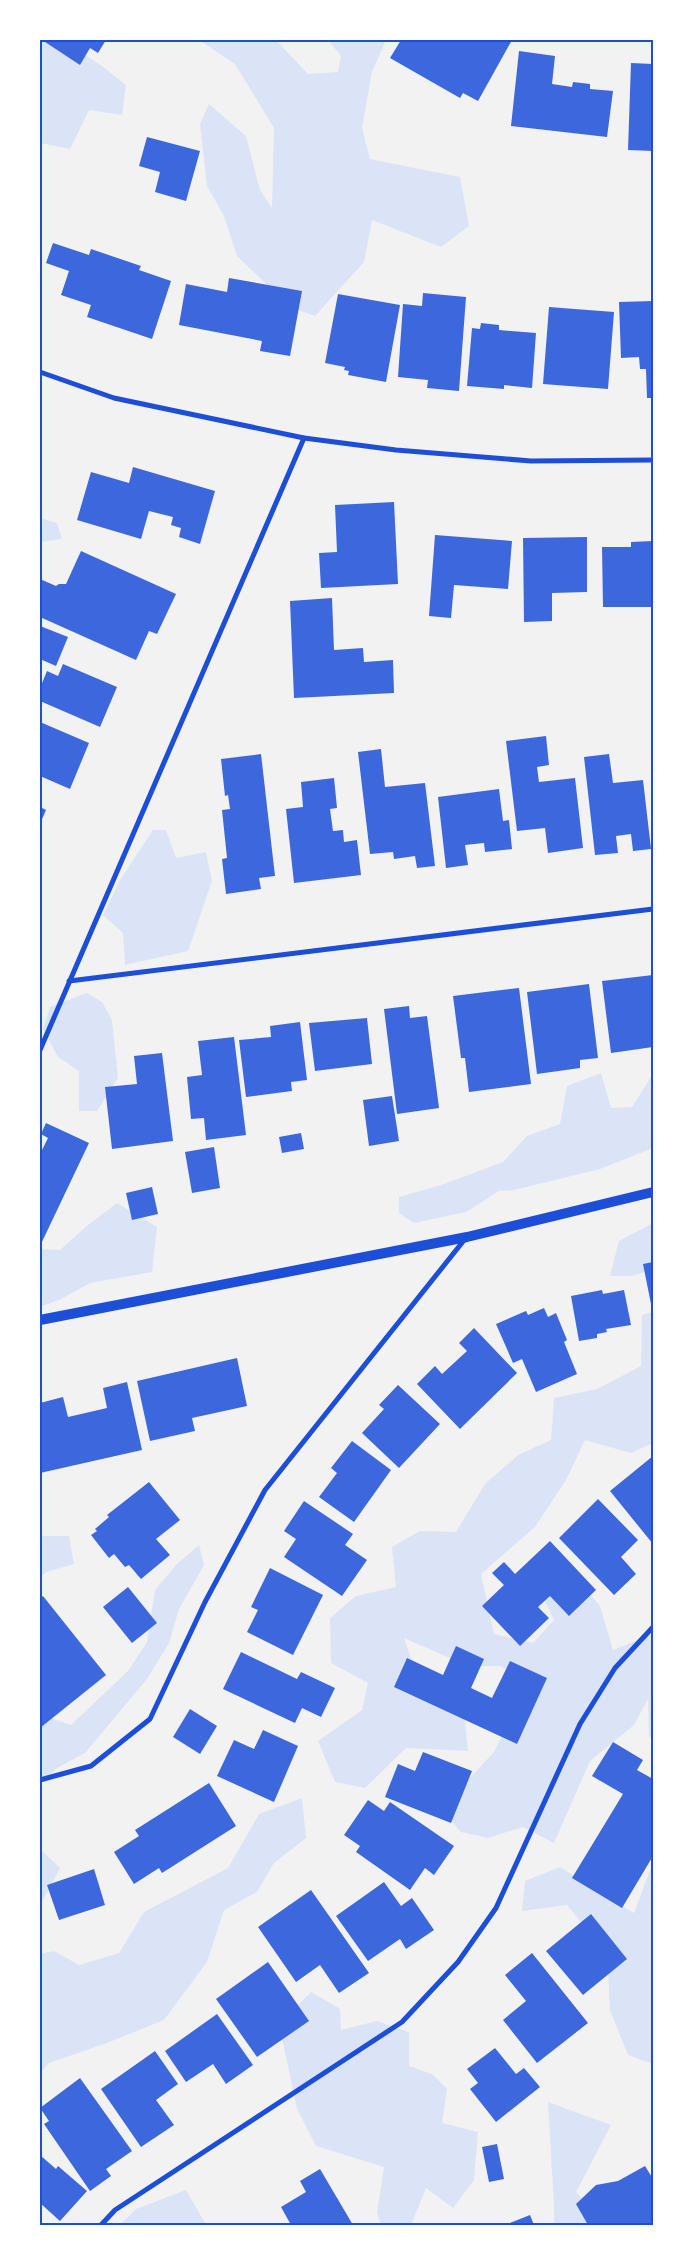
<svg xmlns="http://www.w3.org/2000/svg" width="693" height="2265" viewBox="0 0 693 2265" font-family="Inter,sans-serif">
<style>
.green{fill:#dbe4f7}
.building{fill:#3d67dc}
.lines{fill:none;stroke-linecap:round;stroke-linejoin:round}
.minor{stroke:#1d4ed8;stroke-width:5}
.secondary{stroke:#1d4ed8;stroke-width:10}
.neatline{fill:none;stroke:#1d4ed8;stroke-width:2}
</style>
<rect width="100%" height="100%" fill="#f2f2f2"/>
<g class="green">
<polygon points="40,40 62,40 102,66 126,85 122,115 89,110 70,149 40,143"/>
<polygon points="199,40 276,40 308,74 338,72 341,56 328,40 386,40 372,72 362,128 370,159 460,177 469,226 441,247 372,220 364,262 315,316 290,307 237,256 224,216 207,186 200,124 209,104 246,136 260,190 272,208 274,128 235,64"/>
<polygon points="40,518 57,523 62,539 40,542"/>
<polygon points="153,830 166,830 176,858 206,852 212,881 188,951 125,965 123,933 103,915 120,880"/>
<polygon points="87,993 102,1002 112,1020 118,1078 97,1111 79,1111 79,1071 58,1057 43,1029 50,1007"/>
<polygon points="601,1073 611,1108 632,1107 653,1074 653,1148 600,1169 514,1190 499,1191 466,1212 414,1223 399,1213 399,1197 441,1185 503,1162 527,1136 560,1124 567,1086"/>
<polygon points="117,1203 157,1227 152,1272 90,1283 61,1299 40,1307 40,1249 60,1250 88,1225"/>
<polygon points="653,1223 653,1269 632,1276 610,1276 619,1241"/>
<polygon points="653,1312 653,1443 631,1453 585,1440 566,1480 535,1527 481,1574 494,1634 533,1643 554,1620 542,1595 568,1569 600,1606 613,1650 653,1634 653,1740 649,1736 648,1699 634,1725 590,1761 554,1843 523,1827 488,1838 461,1832 441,1809 494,1752 529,1681 500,1666 468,1666 404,1638 416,1673 463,1703 468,1751 406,1748 365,1788 335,1782 318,1741 362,1710 368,1683 331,1663 330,1618 356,1596 396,1587 392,1547 420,1531 456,1532 485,1484 518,1455 551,1440 554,1398 597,1389 641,1366 642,1315"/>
<polygon points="40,1536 69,1536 74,1564 46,1572 40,1578"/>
<polygon points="199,1545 204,1565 179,1609 169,1643 147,1679 85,1753 57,1768 40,1784 40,1717 42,1715 71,1725 128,1671 147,1642 155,1590 177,1564"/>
<polygon points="302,1798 306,1838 274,1863 257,1892 224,1910 207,1962 164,2020 107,2043 49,2063 40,2073 40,1954 54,1951 79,1965 119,1953 144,1912 228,1868 259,1814"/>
<polygon points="40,1849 60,1868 42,1902 40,1902"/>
<polygon points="653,1862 653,2064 628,2055 610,2010 607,1953 567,1905 522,1911 525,1881 560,1867 634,1913"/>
<polygon points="311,1992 340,2009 341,2030 377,2021 409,2032 409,2066 432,2074 447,2089 442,2123 478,2132 474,2180 453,2208 426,2188 411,2225 381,2225 377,2213 384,2167 316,2146 297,2109 279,2024"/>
<polygon points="548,2102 611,2125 576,2192 602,2219 653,2191 653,2225 554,2225 554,2206"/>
<polygon points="186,2190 206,2225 120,2225 136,2209"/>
</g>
<g class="building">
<polygon points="42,40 106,40 98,53 90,48 80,65"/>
<polygon points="401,40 512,40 478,101 463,93 460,98 390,58"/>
<polygon points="519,51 555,56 552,84 572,87 573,82 590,84 590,89 613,91 607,137 511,126"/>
<polygon points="631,63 653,64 653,151 628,150"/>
<polygon points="147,137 200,151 186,201 155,192 160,172 139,166"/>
<polygon points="53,243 89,255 91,249 141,266 139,270 171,281 152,339 87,317 91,305 61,295 69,271 46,263"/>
<polygon points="229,278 302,291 290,356 260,351 262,341 179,325 186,284 227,292"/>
<polygon points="423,293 466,297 459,391 427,388 428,380 398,377 403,304 422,306"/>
<polygon points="338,294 400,305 386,382 348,375 349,371 344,370 345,367 325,363"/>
<polygon points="653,301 653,398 647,398 646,369 640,369 639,357 621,358 619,302"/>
<polygon points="549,307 614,312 608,389 543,384"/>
<polygon points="481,323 499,325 499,330 536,333 532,388 504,385 504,389 467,386 472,328 480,329"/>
<polygon points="133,467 215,491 200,544 179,537 181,528 171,525 173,517 149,511 141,539 77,520 91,472 129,483"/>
<polygon points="394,502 398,584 321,588 319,553 337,552 335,505"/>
<polygon points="435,535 512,541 508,589 454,585 451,618 429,616"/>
<polygon points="587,537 587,592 552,593 552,621 524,622 523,538"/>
<polygon points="653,541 653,607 603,607 602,547 631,547 631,542"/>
<polygon points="81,551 176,594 157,634 149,631 136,660 40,617 40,579 56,586 59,584 66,584"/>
<polygon points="332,598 334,650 363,648 364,662 393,660 394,693 294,698 290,601"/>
<polygon points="40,626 68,637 56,666 40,659"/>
<polygon points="63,664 117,687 100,727 40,701 40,688 47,671 58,676"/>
<polygon points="40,722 89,743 70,789 40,776"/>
<polygon points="546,736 549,765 537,767 539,782 575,778 583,848 548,853 545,828 517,831 506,741"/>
<polygon points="381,749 385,787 425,783 435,866 417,868 415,856 394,859 393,852 370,854 358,752"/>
<polygon points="261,754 275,876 259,878 261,889 226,894 222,859 227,858 222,810 230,809 228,795 225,796 221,759"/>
<polygon points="609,754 613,783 643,780 651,849 633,851 631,834 616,836 618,853 595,855 584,757"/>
<polygon points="334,778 337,808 330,809 333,831 343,830 344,842 357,840 361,875 294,883 286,809 303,807 301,782"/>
<polygon points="499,789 503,821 509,820 512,849 485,852 484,843 465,845 468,865 446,868 438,797"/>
<polygon points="40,807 46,810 40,824"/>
<polygon points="653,975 653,1047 611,1053 602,981"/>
<polygon points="589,984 598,1058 580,1060 580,1068 537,1074 527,992"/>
<polygon points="519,988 531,1084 469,1092 465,1058 461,1058 453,996"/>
<polygon points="409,1006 410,1018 427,1016 439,1108 397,1114 384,1009"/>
<polygon points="367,1018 372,1064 315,1071 309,1023"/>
<polygon points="300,1022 307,1080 291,1082 292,1091 246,1097 239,1040 271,1037 270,1026"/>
<polygon points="234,1037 246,1135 206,1140 204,1118 191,1119 187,1077 202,1075 198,1041"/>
<polygon points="162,1053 173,1141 112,1149 105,1087 137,1084 134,1056"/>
<polygon points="392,1096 399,1141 369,1146 363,1100"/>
<polygon points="46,1123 89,1143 40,1246 40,1149 42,1150 48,1138 41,1134"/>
<polygon points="301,1133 304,1149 282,1153 279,1137"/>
<polygon points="214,1147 220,1188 192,1193 185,1152"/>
<polygon points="152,1187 158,1214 132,1220 126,1193"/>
<polygon points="653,1262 653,1309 652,1309 643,1264"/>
<polygon points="602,1290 603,1294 624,1290 631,1325 606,1329 607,1332 597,1334 597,1338 579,1341 571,1296"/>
<polygon points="544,1308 548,1317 556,1313 567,1340 564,1342 577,1374 536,1392 522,1359 513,1363 496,1324 526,1311 528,1315"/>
<polygon points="474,1328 517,1373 460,1429 417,1384 435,1366 442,1374 467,1351 459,1343"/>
<polygon points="237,1358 247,1406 192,1418 195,1431 150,1441 137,1381"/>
<polygon points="127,1382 142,1450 40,1473 40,1403 63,1397 68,1417 107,1408 103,1388"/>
<polygon points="398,1385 440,1424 399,1468 362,1433 384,1409 379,1405"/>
<polygon points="352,1441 391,1470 354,1522 319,1497 337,1473 331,1468"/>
<polygon points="653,1456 653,1544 610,1491"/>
<polygon points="149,1482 180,1520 156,1539 170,1555 141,1579 129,1565 125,1567 114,1554 109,1558 91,1535 97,1531 95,1529 109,1517 107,1515"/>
<polygon points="598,1499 638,1540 621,1557 636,1574 614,1595 559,1538"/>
<polygon points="304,1501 353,1534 345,1545 367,1560 342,1596 284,1557 296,1539 284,1531"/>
<polygon points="550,1541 596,1590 569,1616 550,1596 538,1607 549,1618 520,1646 482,1606 504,1585 492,1573 504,1562 515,1574"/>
<polygon points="270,1568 323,1595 293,1655 247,1632 258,1610 251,1607"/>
<polygon points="128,1587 157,1623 132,1643 103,1607"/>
<polygon points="43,1596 106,1675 40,1728 40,1598"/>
<polygon points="456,1646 484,1659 471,1688 492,1698 510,1661 547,1678 517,1744 394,1687 407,1658 443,1675"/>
<polygon points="241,1652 297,1679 301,1672 335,1688 321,1717 302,1708 295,1723 223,1689"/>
<polygon points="190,1709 217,1726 200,1754 173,1737"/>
<polygon points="263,1730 298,1746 274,1802 217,1776 234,1740 254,1749"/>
<polygon points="613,1742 643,1760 637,1770 653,1779 653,1856 622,1908 572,1878 623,1794 592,1776"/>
<polygon points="423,1752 472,1771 451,1823 385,1797 398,1764 415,1771"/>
<polygon points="209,1783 236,1826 162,1873 159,1868 134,1884 114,1852 139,1836 135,1830"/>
<polygon points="368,1800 384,1811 390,1802 454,1846 434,1875 425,1868 410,1890 356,1852 360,1846 344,1835"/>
<polygon points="94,1869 105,1905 59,1920 47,1885"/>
<polygon points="384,1882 401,1906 412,1898 434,1930 406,1949 400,1939 368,1961 336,1916"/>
<polygon points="311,1890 369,1973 339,1993 320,1965 296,1982 258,1927"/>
<polygon points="591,1914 627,1959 583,1995 546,1951"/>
<polygon points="532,1953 588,2023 537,2063 503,2020 526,2001 505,1975"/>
<polygon points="268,1962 309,2021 257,2057 216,1999"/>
<polygon points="217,2014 253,2065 226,2084 213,2064 186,2082 165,2051"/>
<polygon points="495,2048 516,2074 524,2068 540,2087 496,2122 470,2089 478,2083 467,2069"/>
<polygon points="155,2051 178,2084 156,2100 174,2125 141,2147 101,2089"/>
<polygon points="80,2078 132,2151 106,2169 111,2176 90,2191 44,2124 49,2121 40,2108"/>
<polygon points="497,2144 504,2179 489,2182 482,2147"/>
<polygon points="40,2155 56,2169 58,2166 87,2191 60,2221 40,2203"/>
<polygon points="645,2166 653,2179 653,2222 648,2225 588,2225 576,2204 596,2185 618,2181"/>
<polygon points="320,2169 353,2225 291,2225 281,2207 306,2192 300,2181"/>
<polygon points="530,2215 534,2225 505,2225"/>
</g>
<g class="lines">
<g class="minor">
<polyline points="40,372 114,398 304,438 396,450 531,461 653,460"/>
<polyline points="69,981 653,909"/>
<polyline points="40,1050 304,438"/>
<polyline points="40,1780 91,1766 150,1719 205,1602 265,1490 465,1239"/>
<polyline points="101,2225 115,2210 402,2022 458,1962 496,1908 580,1724 615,1668 653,1627"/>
</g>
<polyline class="secondary" points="40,1320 467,1237 653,1192"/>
</g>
<rect width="693" height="2265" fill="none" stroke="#ffffff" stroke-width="82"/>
<rect x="41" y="41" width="611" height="2183" class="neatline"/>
</svg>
